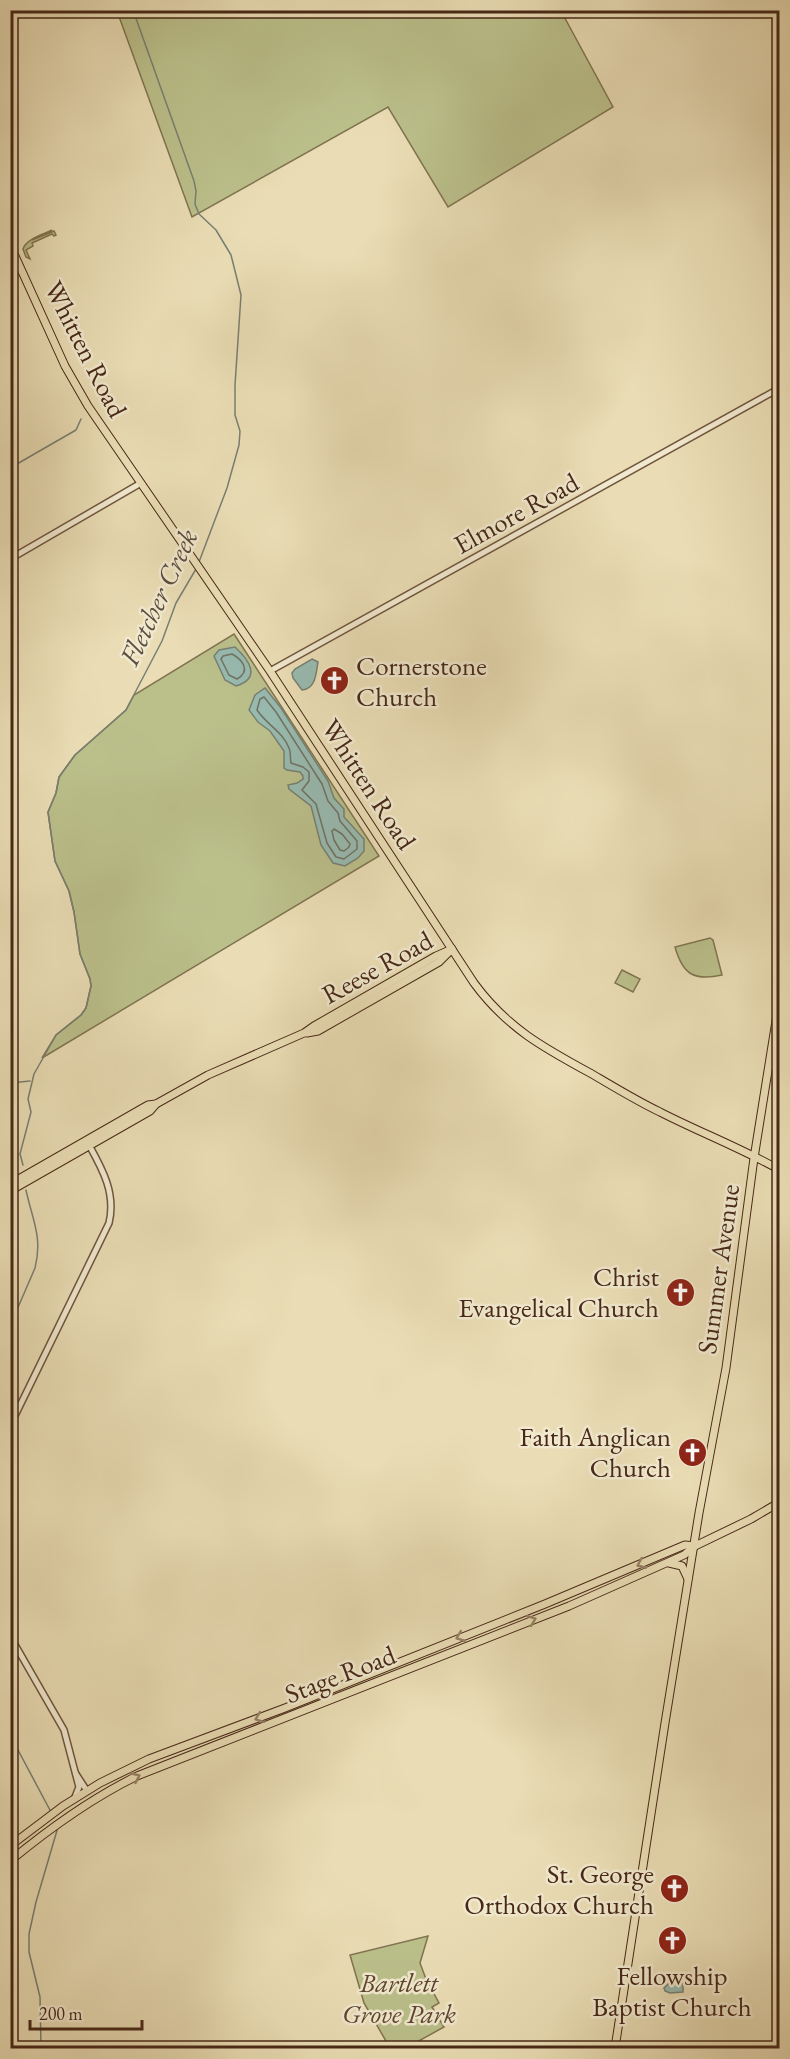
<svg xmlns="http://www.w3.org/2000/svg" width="790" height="2059" viewBox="0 0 790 2059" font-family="'EB Garamond',serif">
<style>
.green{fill:#bbc08b;stroke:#817451;stroke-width:1.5}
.water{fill:#98bbb1;stroke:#788073;stroke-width:1.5}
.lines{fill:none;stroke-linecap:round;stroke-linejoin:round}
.shore{stroke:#707264;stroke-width:1.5}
.stream{stroke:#788073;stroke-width:1.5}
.minor-casing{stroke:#70553e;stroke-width:8}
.major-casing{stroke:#472817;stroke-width:9}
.minor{stroke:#f1e9cf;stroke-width:5}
.major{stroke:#eaddb5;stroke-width:7}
.oneway{stroke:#988266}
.labels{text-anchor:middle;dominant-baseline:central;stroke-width:5;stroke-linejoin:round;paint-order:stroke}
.street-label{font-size:27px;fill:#472817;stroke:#f1e9cf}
.poi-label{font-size:27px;fill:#472817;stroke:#f1e9cf;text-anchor:end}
.park-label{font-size:27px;font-style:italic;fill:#5e462e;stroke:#f1e9cf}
.water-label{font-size:28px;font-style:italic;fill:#5b4d3e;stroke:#f1e9cf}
</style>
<rect width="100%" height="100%" fill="#eaddb5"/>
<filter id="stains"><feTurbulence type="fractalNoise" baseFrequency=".00333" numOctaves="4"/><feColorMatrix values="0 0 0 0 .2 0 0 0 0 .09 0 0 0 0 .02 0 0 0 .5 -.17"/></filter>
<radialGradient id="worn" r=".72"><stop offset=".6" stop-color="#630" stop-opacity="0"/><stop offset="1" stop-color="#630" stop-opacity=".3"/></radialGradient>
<g class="green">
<polygon points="117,11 561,11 613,107 448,207 388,107 192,217"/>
<path d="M52,230L32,240L54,231L56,235L54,236L52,234L32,243L33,246L26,250L30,259L26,257L23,249C26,239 42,235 52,230Z"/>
<polygon points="234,634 379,856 42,1058 56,1035 81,1015 86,1008 91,986 90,979 80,954 74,912 69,891 55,861 48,812 56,793 59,777 75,755 126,710 134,695"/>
<path d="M710,938L713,940L722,975C694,981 683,975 675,947Z"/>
<polygon points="622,970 640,979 633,992 615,983"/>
<polygon points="428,1936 420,1963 426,1979 439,2003 432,2007 444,2027 406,2048 390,2048 364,2003 350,1955"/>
</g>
<g class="water">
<path d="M235,647C249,660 262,678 236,686L225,680L214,656L219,650Z"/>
<path d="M312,659L318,662C316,673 316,689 302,690L293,678L292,673L295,669Z"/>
<polygon points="265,688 281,708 328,781 334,798 344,809 344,817 364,839 364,851 358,858 345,866 333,863 321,845 311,806 289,789 288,785 297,783 303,779 303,776 300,772 287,770 284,768 284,751 270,731 258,722 249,710 255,695"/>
<polygon points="676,1982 683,1984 683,1992 670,1993 665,1991 664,1988 669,1983"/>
</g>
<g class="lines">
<g class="shore">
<path d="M232,654C243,660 251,671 237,679L229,675L221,659L223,656Z"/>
<path d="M264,697L276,712L322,784L328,801L338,813L340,821L357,841V849L344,859L336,857L327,843L316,804L302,790L309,781V772L303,767L291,763C290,758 291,752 289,748C283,732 266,724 257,710L260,699Z"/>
<polygon points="334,829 342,834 350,844 349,847 344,851 340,850 334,840 332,831"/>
</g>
<g class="stream">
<polyline points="133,10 194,181 196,191 195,204 199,214 216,230 231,255 241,295 235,385 235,415 240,431 239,445 227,488 199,562"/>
<polyline points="10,468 76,430 81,419"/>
<polyline points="10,1083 30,1081"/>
<polyline points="23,1165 20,1154 31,1112 28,1099 34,1074 56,1035 81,1015 86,1008 91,986 90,979 80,954 74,912 69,891 55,861 48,812 56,793 59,777 75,755 126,710 162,641 176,603 196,569"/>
<path d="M10,1326L35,1268C43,1237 32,1219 26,1190"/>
<polyline points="10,1735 51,1812"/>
<polyline points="41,2048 40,1997 29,1952 29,1934 36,1902 58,1827"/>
</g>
<defs>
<g id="minor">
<polyline points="10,559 141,483"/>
<polyline points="270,671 780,388"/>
<path d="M10,1426L109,1223C116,1194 103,1170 89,1145"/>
<polyline points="10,1636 64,1730 79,1787 75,1797"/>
<polyline points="76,1774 87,1791"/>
</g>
<g id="major">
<path d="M10,245L65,366L88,406L270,671L474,983C507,1028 544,1048 592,1074C614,1087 637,1101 660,1112C699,1132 741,1148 780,1170"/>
<polyline points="307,1033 318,1031 439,962 450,951"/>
<polyline points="10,1184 148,1105 156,1104 208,1075 304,1033 314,1026 436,956 452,949"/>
<polyline points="10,1191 150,1111 156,1104"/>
<polyline points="669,1563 682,1566 688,1579"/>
<polyline points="10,1846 63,1806 100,1783 149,1759 285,1708 545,1604 685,1545 695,1546"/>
<path d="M10,1861C50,1828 90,1799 137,1776L569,1606L684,1555L695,1546L751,1519L780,1502"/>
<polyline points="615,2048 665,1723 699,1513 726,1368 754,1158 780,996"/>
</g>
</defs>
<use href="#minor" class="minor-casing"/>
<use href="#major" class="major-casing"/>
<use href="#minor" class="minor"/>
<use href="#major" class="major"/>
</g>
<defs><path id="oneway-chevron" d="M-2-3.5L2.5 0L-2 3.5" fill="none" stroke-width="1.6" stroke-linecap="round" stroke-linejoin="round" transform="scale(1.5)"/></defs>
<g class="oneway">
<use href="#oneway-chevron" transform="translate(641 1564) rotate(157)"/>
<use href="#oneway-chevron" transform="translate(532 1620) rotate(-21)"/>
<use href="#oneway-chevron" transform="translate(460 1637) rotate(158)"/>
<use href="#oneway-chevron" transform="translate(259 1718) rotate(159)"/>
<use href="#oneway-chevron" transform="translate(136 1777) rotate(-25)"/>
</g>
<defs>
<symbol id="church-disc" viewBox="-11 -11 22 22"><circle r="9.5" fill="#8f2418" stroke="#f1e9cf"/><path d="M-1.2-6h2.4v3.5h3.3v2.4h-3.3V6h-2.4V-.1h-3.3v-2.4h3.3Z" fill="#fff"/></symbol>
</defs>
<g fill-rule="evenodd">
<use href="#church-disc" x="318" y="664" width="33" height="33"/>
<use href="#church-disc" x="664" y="1276" width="33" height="33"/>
<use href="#church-disc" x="676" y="1436" width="33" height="33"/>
<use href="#church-disc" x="658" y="1872" width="33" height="33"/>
<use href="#church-disc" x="656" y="1924" width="33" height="33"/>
</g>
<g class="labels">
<g class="street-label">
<text transform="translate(86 349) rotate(63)">Whitten Road</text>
<text transform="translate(516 513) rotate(-29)">Elmore Road</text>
<text transform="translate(369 784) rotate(57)">Whitten Road</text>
<text transform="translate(377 967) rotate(-29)">Reese Road</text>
<text transform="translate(718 1269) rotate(-82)">Summer Avenue</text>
<text transform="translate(340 1674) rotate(-21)">Stage Road</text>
</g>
<g class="poi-label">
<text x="356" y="665" text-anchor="start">Cornerstone<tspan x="356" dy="31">Church</tspan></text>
<text x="659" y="1276">Christ<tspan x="659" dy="31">Evangelical Church</tspan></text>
<text x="671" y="1436">Faith Anglican<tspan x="671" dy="31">Church</tspan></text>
<text x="654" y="1873">St. George<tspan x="654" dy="31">Orthodox Church</tspan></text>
<text x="672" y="1975" text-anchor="middle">Fellowship<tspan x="672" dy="31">Baptist Church</tspan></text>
</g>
<g class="park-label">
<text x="399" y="1982">Bartlett<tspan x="399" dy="31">Grove Park</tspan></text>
</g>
<g class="water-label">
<text transform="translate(158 597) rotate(-65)">Fletcher Creek</text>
</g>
</g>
<rect width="790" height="2059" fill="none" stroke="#eaddb5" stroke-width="36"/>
<rect x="12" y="12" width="766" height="2035" fill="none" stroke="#472817" stroke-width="3"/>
<rect x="18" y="18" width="754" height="2023" fill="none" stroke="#472817" stroke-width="1.5"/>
<path d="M30 2020v9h112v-9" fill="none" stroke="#472817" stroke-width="3"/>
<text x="39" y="2020" font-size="18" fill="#472817" stroke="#f1e9cf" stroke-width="4.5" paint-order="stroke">200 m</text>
<rect width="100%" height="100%" filter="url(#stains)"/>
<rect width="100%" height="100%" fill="url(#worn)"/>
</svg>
